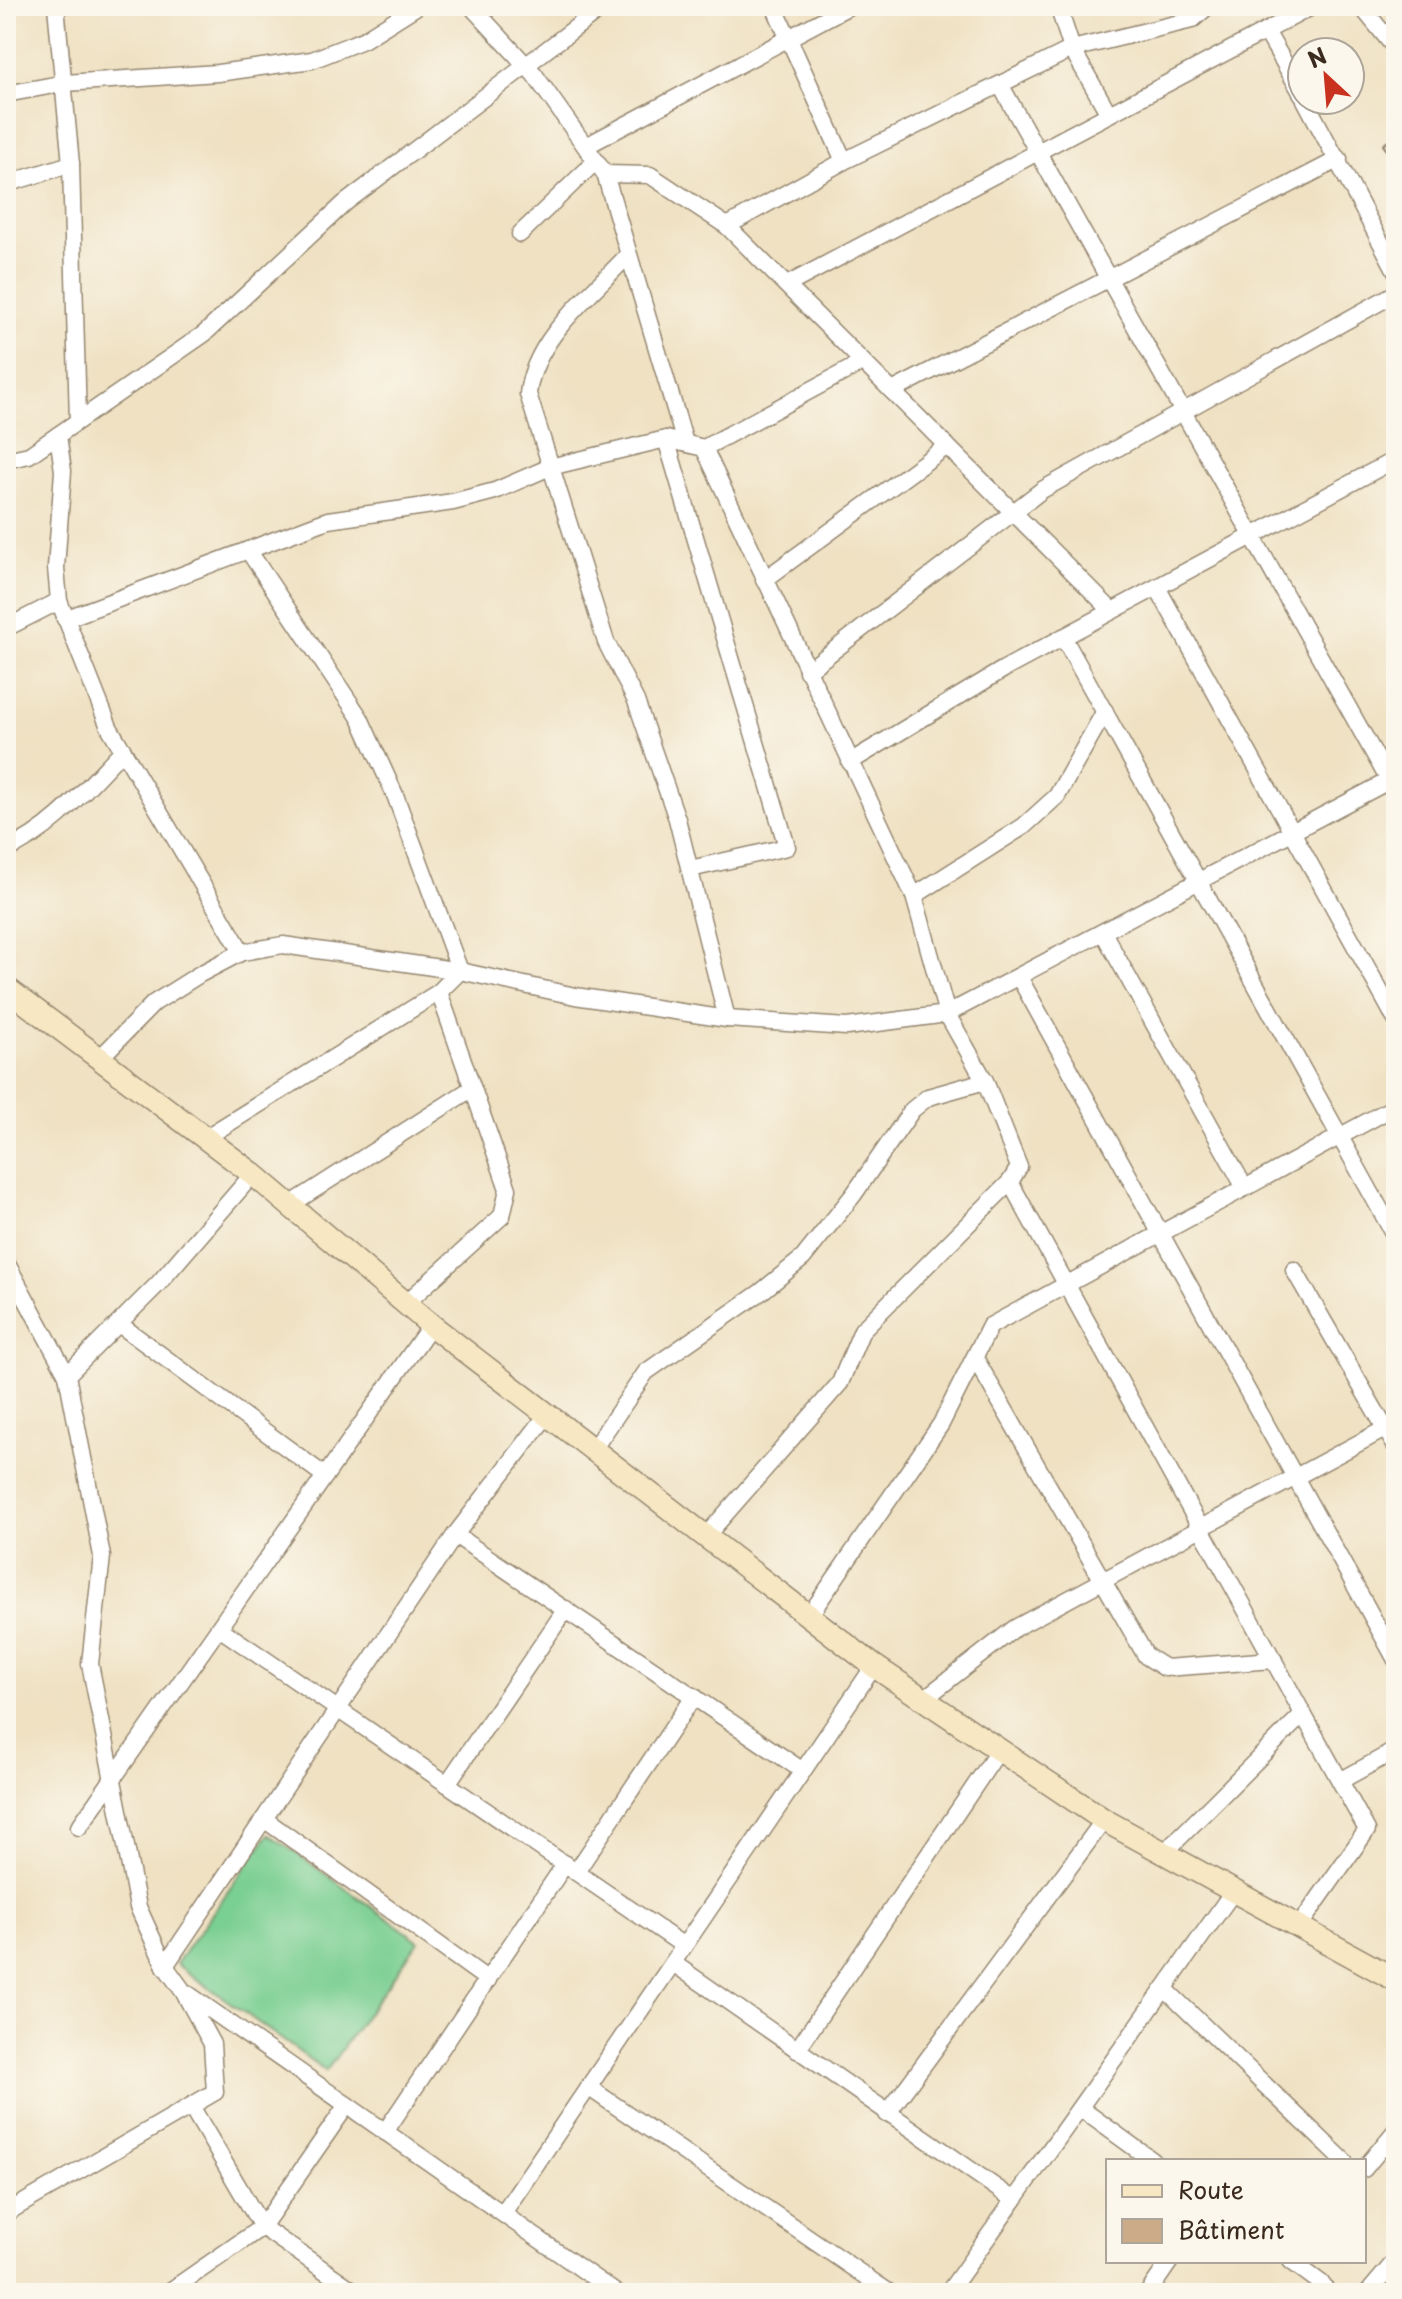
<svg xmlns="http://www.w3.org/2000/svg" width="1402" height="2299" viewBox="0 0 1402 2299" font-family="'Playpen Sans',sans-serif">
<style>
.pitch{fill:#7acf93;stroke:#5a7c58;stroke-width:2}
.building{fill:url(#building-back-hatch)}
.lines{fill:none;stroke-linecap:round;stroke-linejoin:round}
.street-casing{stroke:#958670;stroke-width:19}
.secondary-casing{stroke:#958670;stroke-width:25}
.street{stroke:#fff;stroke-width:16}
.secondary{stroke:#f7e8c3;stroke-width:22}
</style>
<defs>
<pattern id="building-back-hatch" width="6" height="6" patternUnits="userSpaceOnUse" patternTransform="scale(2)"><rect width="6" height="6" fill="#ccab89"/><path d="M-1 5l2 2M0 0l6 6M5-1l2 2" fill="none" stroke="#a78b6f"/></pattern>
</defs>
<rect width="100%" height="100%" fill="#fbf7ec"/>
<filter id="ink" filterUnits="userSpaceOnUse"><feTurbulence type="fractalNoise" baseFrequency=".0125" numOctaves="2"/><feDisplacementMap in="SourceGraphic" scale="16" xChannelSelector="R" yChannelSelector="G"/><feConvolveMatrix kernelMatrix="1 2 1 2 8 2 1 2 1" color-interpolation-filters="sRGB"/></filter>
<filter id="wash" filterUnits="userSpaceOnUse"><feTurbulence type="fractalNoise" baseFrequency=".006" numOctaves="4" result="noise"/><feDisplacementMap in="SourceGraphic" scale="32" xChannelSelector="R" yChannelSelector="G"/><feGaussianBlur stdDeviation="1.8" result="paint"/><feColorMatrix in="noise" values="0 0 0 0 0 0 0 0 0 0 0 0 0 0 0 0 0 1.4 0 .05"/><feComposite in="paint" operator="in"/></filter>
<g filter="url(#wash)">
<rect width="100%" height="100%" fill="#efe1c2"/>
<polygon class="pitch" points="269,1834 419,1941 326,2071 176,1964"/>
<g id="blocks">
<polygon class="building" points="1396,135 1396,164 1383,145"/>
</g>
</g>
<g filter="url(#ink)">
<use href="#blocks" fill-opacity="0" stroke="#958670" stroke-width="2"/>
<g class="lines">
<defs>
<g id="street">
<polyline points="56,6 71,164 78,421"/>
<polyline points="471,6 534,74 605,174 685,443"/>
<polyline points="774,6 844,161"/>
<polyline points="1058,6 1072,49 1109,114"/>
<polyline points="1361,6 1396,49"/>
<polyline points="1266,31 1302,94"/>
<polyline points="1001,86 1396,793"/>
<polyline points="6,94 65,83 218,73 312,60 363,40 417,6"/>
<polyline points="1305,100 1396,271"/>
<polyline points="586,146 849,6"/>
<polyline points="605,174 650,175 727,226 1112,611"/>
<polyline points="6,184 71,164"/>
<polyline points="727,226 844,161 1072,49 1192,20 1208,6"/>
<polyline points="520,234 596,161"/>
<path d="M628,255C591,295 534,338 528,394L606,642L636,701L677,819L727,1019"/>
<polyline points="787,285 1313,6"/>
<polyline points="892,391 1339,159"/>
<polyline points="58,435 63,471 56,568 59,601 109,727 242,952"/>
<polyline points="666,439 787,847 690,869"/>
<polyline points="704,448 914,896 947,1014 985,1081 1019,1167 1010,1182 862,1330 840,1383 706,1536"/>
<polyline points="6,460 29,455 204,334 345,203 604,6"/>
<polyline points="764,580 947,446"/>
<polyline points="1157,587 1396,1020"/>
<polyline points="65,619 328,520 453,502 495,491 550,467 666,439 704,448 863,362"/>
<polyline points="6,628 59,601"/>
<polyline points="1063,637 1396,1238"/>
<polyline points="807,671 1042,490 1396,293"/>
<polyline points="850,762 1004,669 1396,459"/>
<path d="M6,850C53,830 88,786 123,750"/>
<polyline points="914,896 1024,826 1057,796 1105,711"/>
<polyline points="1104,934 1245,1188"/>
<polyline points="1019,977 1396,1660"/>
<polyline points="100,1058 154,1003 200,974 242,952 283,945 460,971 575,996 727,1019 847,1027 947,1014 1396,777"/>
<polyline points="205,1138 439,992 460,971 395,795 360,718 248,550"/>
<polyline points="1010,1182 1367,1830 1300,1925"/>
<polyline points="290,1205 471,1089"/>
<polyline points="6,1262 67,1375 102,1556 90,1664 138,1907 165,1966 183,1991 212,2044 215,2092 6,2213"/>
<polyline points="1294,1270 1396,1447"/>
<polyline points="406,1303 502,1216 508,1189 439,992"/>
<polyline points="119,1324 325,1476"/>
<polyline points="975,1358 1146,1656 1165,1668 1274,1660"/>
<polyline points="67,1375 158,1284 253,1174"/>
<polyline points="594,1448 646,1372 761,1292 803,1258 854,1194 912,1110 928,1097 985,1081"/>
<polyline points="455,1535 803,1771"/>
<polyline points="809,1616 941,1424 990,1326 1396,1106"/>
<polyline points="219,1628 684,1946"/>
<polyline points="924,1699 1015,1628 1396,1423"/>
<polyline points="1340,1781 1396,1750"/>
<polyline points="447,1784 566,1609"/>
<polyline points="264,1819 488,1980"/>
<polyline points="79,1827 431,1325"/>
<polyline points="1165,1852 1303,1714"/>
<polyline points="576,1872 694,1696"/>
<polyline points="673,1963 1014,2200"/>
<polyline points="165,1966 455,1535 547,1415"/>
<polyline points="1165,1989 1344,2161"/>
<polyline points="188,1994 616,2293"/>
<polyline points="797,2050 999,1750"/>
<polyline points="588,2087 890,2293"/>
<polyline points="191,2106 262,2227 357,2293"/>
<polyline points="1080,2108 1153,2161"/>
<polyline points="887,2114 1104,1820"/>
<polyline points="385,2132 565,1864"/>
<polyline points="1364,2169 1396,2130"/>
<polyline points="503,2213 874,1666"/>
<polyline points="1291,2261 1321,2283 1328,2293"/>
<polyline points="167,2293 262,2227 347,2105"/>
<polyline points="948,2293 1235,1889"/>
<polyline points="1148,2293 1170,2261"/>
<polyline points="1368,2293 1396,2260"/>
</g>
<polyline id="secondary" points="6,988 253,1174 431,1325 874,1666 1104,1820 1396,1980"/>
</defs>
<use href="#street" class="street-casing"/>
<use href="#secondary" class="secondary-casing"/>
<use href="#street" class="street"/>
<use href="#secondary" class="secondary"/>
</g>
</g>
<rect width="1402" height="2299" fill="none" stroke="#fbf7ec" stroke-width="32"/>
<rect x="1106" y="2159" width="260" height="104" fill="#fbf7ec" stroke="#aea59a" stroke-width="2"/>
<rect x="1122" y="2185" width="40" height="12" fill="#f7e8c3" stroke="#aea59a" stroke-width="2"/>
<text x="1178" y="2199" font-size="24" fill="#3b2a1e">Route</text>
<rect x="1122" y="2219" width="40" height="24" fill="#ccab89" stroke="#aea59a" stroke-width="2"/>
<text x="1178" y="2239" font-size="24" fill="#3b2a1e">Bâtiment</text>
<g transform="translate(1326 76) rotate(334)"><circle r="38" fill="#fbf7ec" stroke="#aea59a" stroke-width="2"/>
<path d="M0-6L14 30L0 20L-14 30Z" fill="#c8321e"/>
<text y="-12" font-size="22" font-weight="bold" text-anchor="middle" fill="#3b2a1e">N</text>
</g>
</svg>
